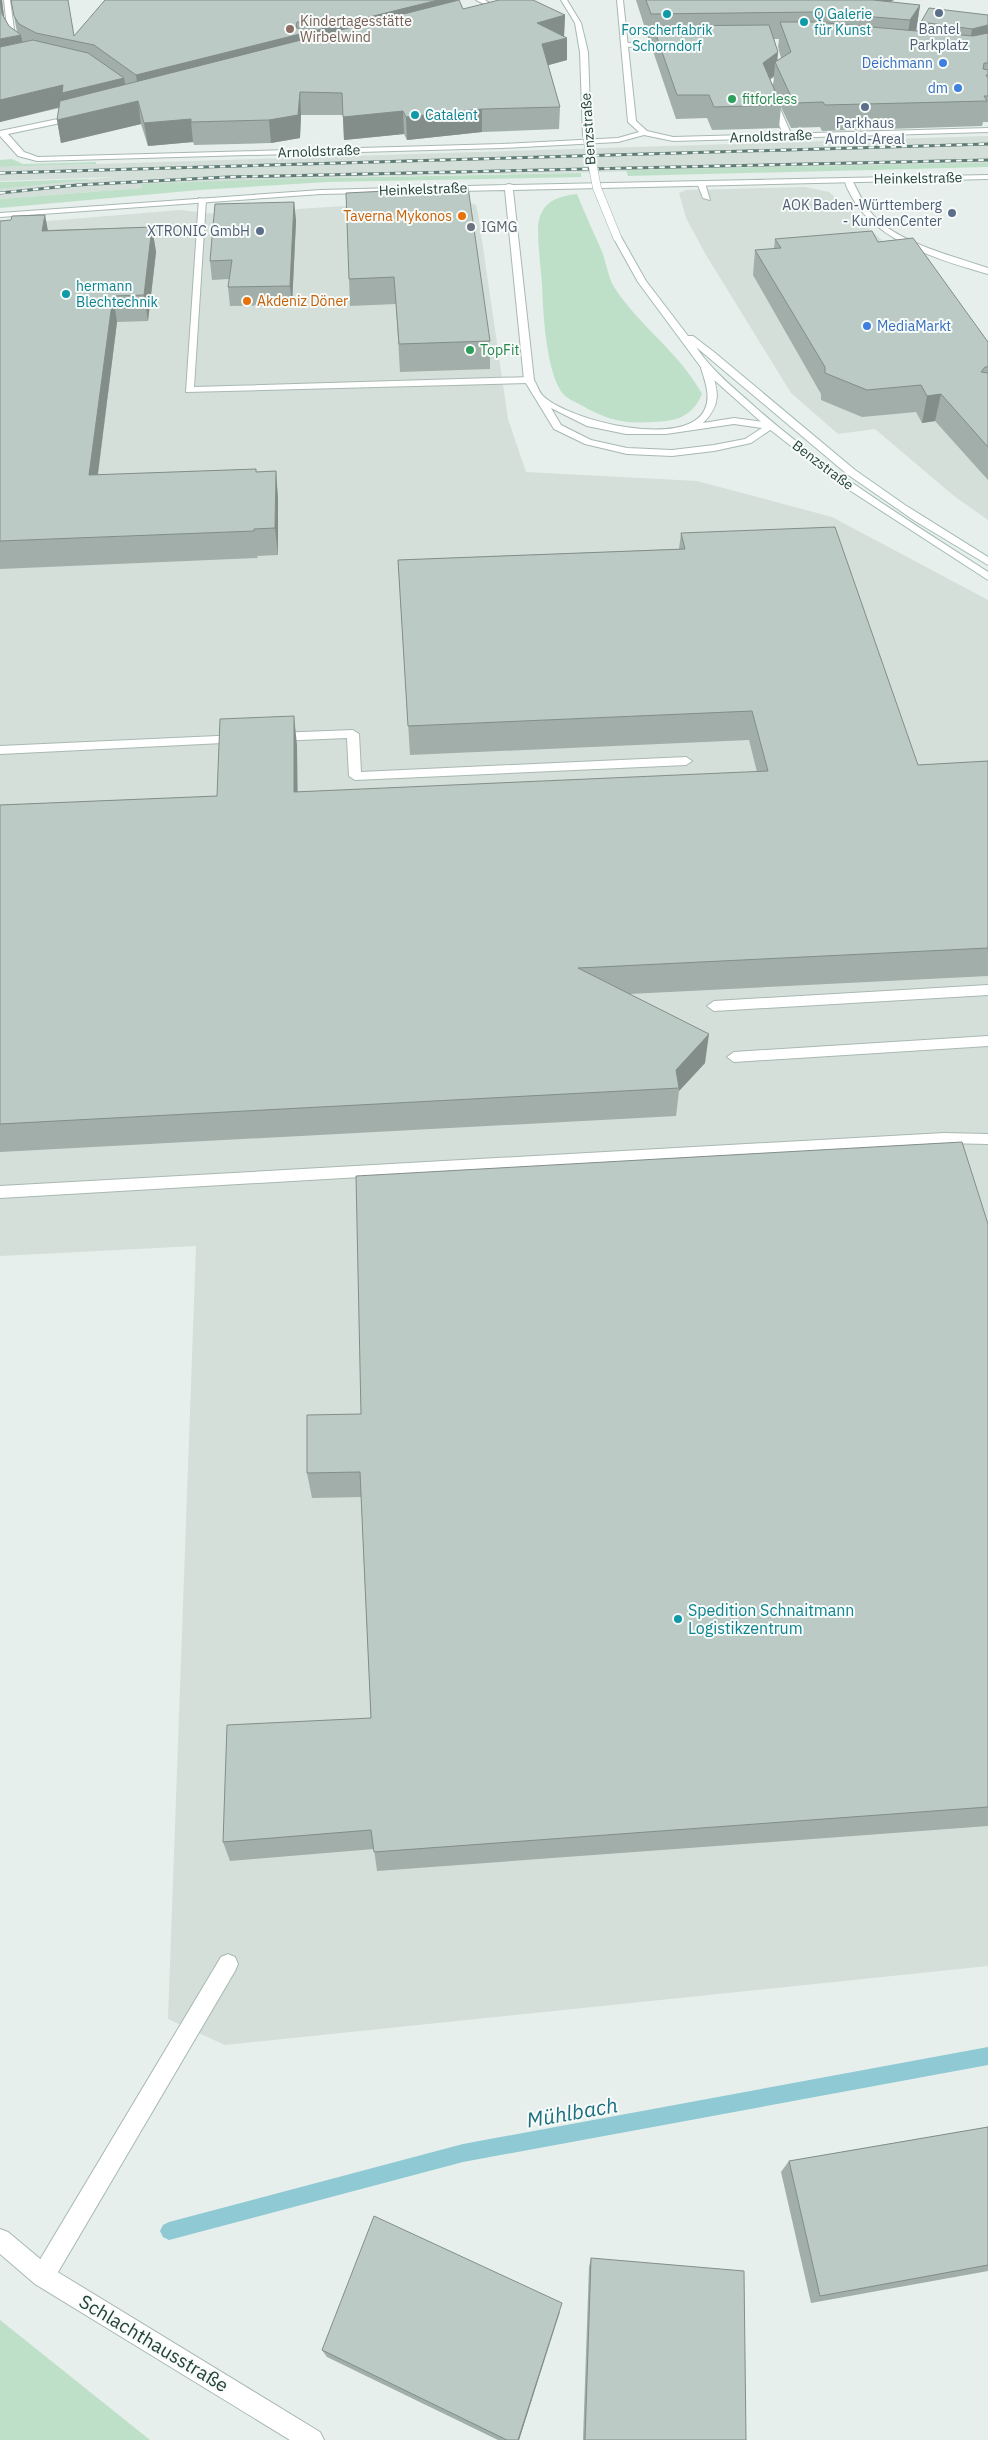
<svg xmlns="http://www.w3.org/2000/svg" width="988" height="2440" viewBox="0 0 988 2440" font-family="'IBM Plex Sans',sans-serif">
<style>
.built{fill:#d4dfda}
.green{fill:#bfe0c8}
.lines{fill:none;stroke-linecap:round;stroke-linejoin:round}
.stream{fill:#8ec9d4;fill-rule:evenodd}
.service-casing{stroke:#a8b8b2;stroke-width:2}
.pedestrian-casing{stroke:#a8b8b2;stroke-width:2}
.minor-casing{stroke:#a8b8b2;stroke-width:2}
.tertiary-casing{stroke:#a8b8b2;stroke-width:2}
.secondary-casing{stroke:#a4bbb3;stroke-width:2}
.service{fill:#fff;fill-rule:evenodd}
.pedestrian{fill:#fff;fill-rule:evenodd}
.minor{fill:#fff;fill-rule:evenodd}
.tertiary{fill:#fff;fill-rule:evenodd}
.secondary{fill:#fff;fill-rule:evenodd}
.rail-casing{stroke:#5f7d75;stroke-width:3}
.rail{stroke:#f7fbf9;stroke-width:2;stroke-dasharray:5.5;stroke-linecap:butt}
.secondary-bridge-casing{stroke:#a4bbb3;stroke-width:9;stroke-linecap:butt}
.secondary-bridge{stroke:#fff;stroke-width:8}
.wall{fill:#a1aea9;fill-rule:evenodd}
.shaded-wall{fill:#838d89}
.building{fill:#bbcac4;stroke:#838d89}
.service-dot{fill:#5c6f8a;stroke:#f7fbf9;stroke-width:2}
.culture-dot{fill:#0f9aa8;stroke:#f7fbf9;stroke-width:2}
.education-dot{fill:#8d6e63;stroke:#f7fbf9;stroke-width:2}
.shop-dot{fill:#3f7fe0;stroke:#f7fbf9;stroke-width:2}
.leisure-dot{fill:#2e9e5b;stroke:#f7fbf9;stroke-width:2}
.food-dot{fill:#e8710a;stroke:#f7fbf9;stroke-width:2}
.worship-dot{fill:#6b7280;stroke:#f7fbf9;stroke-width:2}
.labels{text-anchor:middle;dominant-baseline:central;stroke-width:4;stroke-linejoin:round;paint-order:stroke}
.far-culture-label{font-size:14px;fill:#0d838f;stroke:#f7fbf9;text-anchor:start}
.far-education-label{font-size:14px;fill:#785e54;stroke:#f7fbf9;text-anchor:start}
.far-service-label{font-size:14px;fill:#4e5e75;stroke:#f7fbf9}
.far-shop-label{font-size:14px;fill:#366cbe;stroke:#f7fbf9;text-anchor:end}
.far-leisure-label{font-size:14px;fill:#27864d;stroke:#f7fbf9;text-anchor:start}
.far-street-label{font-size:14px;fill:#24423a;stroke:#f7fbf9}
.far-food-label{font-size:14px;fill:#c56008;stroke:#f7fbf9;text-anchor:end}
.far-worship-label{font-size:14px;fill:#5b616d;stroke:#f7fbf9;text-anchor:start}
.culture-label{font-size:16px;fill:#0d838f;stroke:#f7fbf9;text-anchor:start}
.near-street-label{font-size:19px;fill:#24423a;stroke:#f7fbf9}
.near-water-label{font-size:21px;font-style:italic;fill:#1c6f80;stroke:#f7fbf9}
</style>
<rect width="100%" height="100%" fill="#e6efeb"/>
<g class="built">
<polygon points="988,136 988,164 357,177 142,188 0,199 0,189 114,177 0,181 0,167"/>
<polygon points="805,187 829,192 885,243 929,259 930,264 988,344 988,520 954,496 875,429 838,434 791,393 706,255 686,218 679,193 686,190"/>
<polygon points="469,202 476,205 478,213 508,419 526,472 697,481 832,517 988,600 988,1966 225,2045 168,2019 196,1246 0,1256 0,225 180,210 216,214 344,206"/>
</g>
<g class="green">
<polygon points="12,159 23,164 96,162 96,164 0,167 0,160"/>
<polygon points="988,163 988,167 628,176 626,170"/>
<polygon points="581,173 581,177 327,182 199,190 0,208 0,199 142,188 142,184 273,179"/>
<polygon points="90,179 88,180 0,189 0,182"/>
<path d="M577,194C584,212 592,229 600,247C606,259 607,275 614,287C639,326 680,353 702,394C692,417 677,421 653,422C623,424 607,420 581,405C576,402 568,399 564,395C546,375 543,311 542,284C541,271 536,230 539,220C544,200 560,196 577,194Z"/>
<polygon points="0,2320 150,2440 0,2440"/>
</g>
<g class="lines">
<polygon class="stream" points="988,2047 988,2065 463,2162 169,2240 163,2237 160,2231 163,2225 169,2222 463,2144"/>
<defs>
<g id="service">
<polygon points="476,0 485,0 491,4 486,5"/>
<polygon points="701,181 705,183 710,200 703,198 697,183"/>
<polygon points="199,198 206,200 194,387 529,377 534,380 529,383 186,392"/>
<polygon points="353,730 359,734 361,772 686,757 692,761 686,765 355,780 349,776 347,738 277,741 271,737 277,733"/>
<polygon points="239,735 245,739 243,742 0,754 0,746"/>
<polygon points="988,985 988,995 714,1011 707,1006 714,1001"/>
<polygon points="988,1036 988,1046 734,1062 727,1057 734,1052"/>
<polygon points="944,1133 988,1134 988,1144 944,1143 0,1198 0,1186"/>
<polygon points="228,1954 235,1957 238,1964 235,1971 51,2284 43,2287 35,2284 32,2276 35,2268 221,1957"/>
</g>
<g id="pedestrian">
<polygon points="671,42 673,45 625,47 621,45 625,43"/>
<polygon points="779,65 783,67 786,76 770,86 792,136 788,138 784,136 762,85 778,75 775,67"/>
</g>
<g id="minor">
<polygon points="4,0 10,0 15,37 19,45 15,45 8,37"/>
<polygon points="617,0 623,0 636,121 647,131 673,137 988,128 988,132 673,141 644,135 618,142 501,148 37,161 18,156 0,136 0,131 77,115 81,117 80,119 8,134 24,152 38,157 501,144 618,138 639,132 628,122"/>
<path d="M845,178H851C858,191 863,204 873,215C898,243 953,256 988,268V274C942,261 878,242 853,199C850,193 844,185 845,178Z"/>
<polygon points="0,2229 8,2232 51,2268 320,2432 324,2440 290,2440 35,2284 0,2254"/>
</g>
<path id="tertiary" d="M988,175V179L513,190L534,380C537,385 539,392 543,396C569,421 687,450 705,409C711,396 705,381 701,368L706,365L711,368C718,391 722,404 703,423L734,418L771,423L776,426L751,443L714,451L672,456L627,454L585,444L554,429L524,380L505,190L321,194L0,217V213L321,190L505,185L509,184L513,185ZM551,408L587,426L626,434H666L734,424L762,428L745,439L714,445L672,450L627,448L591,440L561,425Z"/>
<g id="secondary">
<polygon points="561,0 567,0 581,23 588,52 591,136 587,138 583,136 580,52 575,23"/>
<path d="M614,235H620L646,281L688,336H693L714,352L855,470L905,505L988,557V565L915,521L847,474L696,347C712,371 734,388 755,407C826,470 908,520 988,572V580L837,482L768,428L703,370L638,282L613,237Z"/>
</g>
</defs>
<use href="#service" class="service-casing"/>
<use href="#pedestrian" class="pedestrian-casing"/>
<use href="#minor" class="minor-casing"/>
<use href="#tertiary" class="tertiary-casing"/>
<use href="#secondary" class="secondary-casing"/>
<use href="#service" class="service"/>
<use href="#pedestrian" class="pedestrian"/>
<use href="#minor" class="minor"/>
<use href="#tertiary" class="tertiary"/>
<use href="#secondary" class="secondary"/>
<defs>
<g id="rail">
<polyline points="0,173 988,144"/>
<polyline points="0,193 77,185 228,177 988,160"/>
</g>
</defs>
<use href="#rail" class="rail-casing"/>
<use href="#rail" class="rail"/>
<defs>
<polyline id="secondary-bridge" points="587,136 597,188 617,237"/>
</defs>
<use href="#secondary-bridge" class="secondary-bridge-casing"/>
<use href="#secondary-bridge" class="secondary-bridge"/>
</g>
<g class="wall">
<polygon points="0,0 2,0 4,17 9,26 17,32 11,0 74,36 457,1 463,9 565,15 564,36 567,60 548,65 560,107 559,129 482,132 407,140 404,134 344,140 343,115 301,115 300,138 271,143 194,145 193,142 148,146 141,124 61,143 57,120 59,108 0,122"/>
<path d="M636,0H894L890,2L920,5L916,31H920L921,22L988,15V122H983L982,126L822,131L820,127L791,128L781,107L779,128L712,130L707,118L676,119L652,48V41H649ZM774,39H779L778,47L781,58L777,60L778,52ZM774,76L773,85L770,79Z"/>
<polygon points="346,193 490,341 490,369 400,372 396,304 350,306"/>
<polygon points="294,202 296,221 292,305 230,306 228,287 229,279 212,280 210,261"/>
<polygon points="0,221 48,230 152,227 156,252 148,321 117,322 98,475 256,469 256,472 276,471 278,499 278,555 257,556 258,558 0,569"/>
<polygon points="775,239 878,242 988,342 988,480 935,421 922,423 916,412 862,417 821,400 821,394 753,275 755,250 774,249"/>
<polygon points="681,533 918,765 988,761 988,976 629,994 705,1063 679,1091 676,1116 0,1152 0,805 217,796 297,745 297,792 757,772 749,740 410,755 398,560 679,549"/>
<polygon points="988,1224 988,1826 377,1871 374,1849 230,1861 223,1842 371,1718 361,1497 312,1498 307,1473 361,1414"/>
<polygon points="988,2127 988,2271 811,2303 781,2172 789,2161"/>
<polygon points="591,2258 746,2440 583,2440 589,2267"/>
<polygon points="560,2312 519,2440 498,2440 327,2357 322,2350"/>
</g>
<g class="shaded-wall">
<polygon points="0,0 2,0 6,34 2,14"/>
<polygon points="438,0 457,0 457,15 319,51 317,30"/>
<polygon points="870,0 894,0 868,13"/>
<polygon points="920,5 916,32 906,46 910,20"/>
<polygon points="565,15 564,37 537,23"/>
<polygon points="297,22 298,35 304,33 306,54 139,96 136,75 296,27"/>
<polygon points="988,25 988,49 968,53 972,29"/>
<polygon points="21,35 25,55 0,61 0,39"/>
<polygon points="567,38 567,60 542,67 542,44"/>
<polygon points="778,52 777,65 775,62 774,76 760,86 763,63"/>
<polygon points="124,78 128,99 64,106 0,122 0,100 63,85"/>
<polygon points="300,92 301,115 300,138 271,143 269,120"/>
<polygon points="138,101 141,124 61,143 57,120"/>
<polygon points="482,109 482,132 407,140 406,117"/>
<polygon points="403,111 404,134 344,140 343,117"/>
<polygon points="191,119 191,122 193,142 148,146 144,123"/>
<polygon points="294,202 296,221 292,305 290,286"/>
<polygon points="45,215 50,241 42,231"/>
<polygon points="152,227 156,252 148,321 144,295"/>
<polygon points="113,296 117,322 94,503 89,475"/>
<polygon points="941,394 935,421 922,423 927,396"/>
<polygon points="276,471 278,499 278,555 275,528"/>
<polygon points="294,716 297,745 298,821 294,792"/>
<polygon points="709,1034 705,1063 679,1091 679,1088 676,1070"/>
<polygon points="562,2303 519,2440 518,2440"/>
</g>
<g class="building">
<polygon points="0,0 2,14 9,26 21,35 0,39"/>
<polygon points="11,0 68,0 74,36 105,0 438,0 317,30 304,22 297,22 296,27 304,33 136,75 94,45 36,33 19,24 14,16"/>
<polygon points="459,0 463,9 499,0 533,0 565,15 537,23 567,38 542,44 560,107 482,109 406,117 403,111 343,117 342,93 300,92 298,115 269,120 191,122 191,119 144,123 138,101 57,120 60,101"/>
<polygon points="646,0 873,0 920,5 910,20 815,12 651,14"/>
<polygon points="929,8 988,15 988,25 972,29 921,22"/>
<polygon points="780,22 815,22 973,36 988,33 988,63 984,63 983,69 988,70 988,75 986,75 988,78 988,96 984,96 987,101 825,105 823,102 794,103 775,62 791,52"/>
<polygon points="769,25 778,52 763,63 781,105 714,107 709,95 677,95 653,26"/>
<polygon points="33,40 88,53 124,78 62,93 63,85 0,100 0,47"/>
<polygon points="468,187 490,341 399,344 394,277 349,279 346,193"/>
<polygon points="294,202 290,286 228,287 232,260 210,261 215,204"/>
<polygon points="45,215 42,231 152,227 144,295 113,296 89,475 256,469 256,472 276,471 275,528 254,529 254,531 0,541 0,221 11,220 12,216"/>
<polygon points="872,231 878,242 913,238 988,342 988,367 985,367 981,372 988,373 988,447 941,394 927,396 921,385 867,390 825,373 825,367 755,250 781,248 775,239"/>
<polygon points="835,527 918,765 988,761 988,948 578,968 709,1034 676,1070 679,1088 0,1124 0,805 217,796 220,719 294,716 294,792 768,771 752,711 408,726 398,560 685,549 681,533"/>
<polygon points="962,1142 988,1224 988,1807 374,1852 371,1830 223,1842 227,1725 371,1718 360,1472 307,1473 307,1415 361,1414 356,1176"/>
<polygon points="988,2127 988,2265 820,2296 789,2161"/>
<polygon points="374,2216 562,2303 518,2440 507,2440 322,2350"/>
<polygon points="591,2258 744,2271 746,2440 585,2440"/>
</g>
<g class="service-dot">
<circle cx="939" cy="13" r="5"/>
<circle cx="865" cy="107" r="5"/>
<circle cx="952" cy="213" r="5"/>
<circle cx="260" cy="231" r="5"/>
</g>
<g class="culture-dot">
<circle cx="667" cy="14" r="5"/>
<circle cx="804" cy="22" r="5"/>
<circle cx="415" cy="115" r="5"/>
<circle cx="66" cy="294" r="5"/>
<circle cx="678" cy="1619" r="5"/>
</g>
<circle class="education-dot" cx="290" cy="29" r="5"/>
<g class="shop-dot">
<circle cx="943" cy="63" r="5"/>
<circle cx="958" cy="88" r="5"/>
<circle cx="867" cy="326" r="5"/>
</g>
<g class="leisure-dot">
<circle cx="732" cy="99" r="5"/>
<circle cx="470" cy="350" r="5"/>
</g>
<g class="food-dot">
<circle cx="462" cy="216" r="5"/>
<circle cx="247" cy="301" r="5"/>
</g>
<circle class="worship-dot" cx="471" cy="227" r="5"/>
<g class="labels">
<g class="far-culture-label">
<text x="814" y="14">Q Galerie<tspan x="814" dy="16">für Kunst</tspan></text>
<text x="667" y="30" text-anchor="middle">Forscherfabrik<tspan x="667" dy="16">Schorndorf</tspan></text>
<text x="425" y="115">Catalent</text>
<text x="76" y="286">hermann<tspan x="76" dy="16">Blechtechnik</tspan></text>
</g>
<g class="far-education-label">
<text x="300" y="21">Kindertagesstätte<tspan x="300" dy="16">Wirbelwind</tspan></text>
</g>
<g class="far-service-label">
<text x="939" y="29">Bantel<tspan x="939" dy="16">Parkplatz</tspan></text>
<text x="865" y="123">Parkhaus<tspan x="865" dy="16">Arnold-Areal</tspan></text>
<text x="942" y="205" text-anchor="end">AOK Baden-Württemberg<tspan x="942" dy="16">- KundenCenter</tspan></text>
<text x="250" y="231" text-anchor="end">XTRONIC GmbH</text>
</g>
<g class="far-shop-label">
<text x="933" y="63">Deichmann</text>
<text x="948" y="88">dm</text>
<text x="877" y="326" text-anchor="start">MediaMarkt</text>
</g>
<g class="far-leisure-label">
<text x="742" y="99">fitforless</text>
<text x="480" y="350">TopFit</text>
</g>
<g class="far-street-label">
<text transform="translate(588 129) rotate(-94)">Benzstraße</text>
<text transform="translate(771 136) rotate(-2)">Arnoldstraße</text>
<text transform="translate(319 151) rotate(-2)">Arnoldstraße</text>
<text transform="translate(918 178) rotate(-1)">Heinkelstraße</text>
<text transform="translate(423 189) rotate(-2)">Heinkelstraße</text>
<text transform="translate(823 465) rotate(37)">Benzstraße</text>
</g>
<g class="far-food-label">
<text x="452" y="216">Taverna Mykonos</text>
<text x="257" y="301" text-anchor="start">Akdeniz Döner</text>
</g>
<g class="far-worship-label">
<text x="481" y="227">IGMG</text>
</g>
<g class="culture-label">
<text x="688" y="1610">Spedition Schnaitmann<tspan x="688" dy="18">Logistikzentrum</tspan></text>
</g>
<g class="near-street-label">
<text transform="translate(154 2343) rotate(31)">Schlachthausstraße</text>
</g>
<g class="near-water-label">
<text transform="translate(572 2112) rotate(-10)">Mühlbach</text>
</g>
</g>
</svg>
